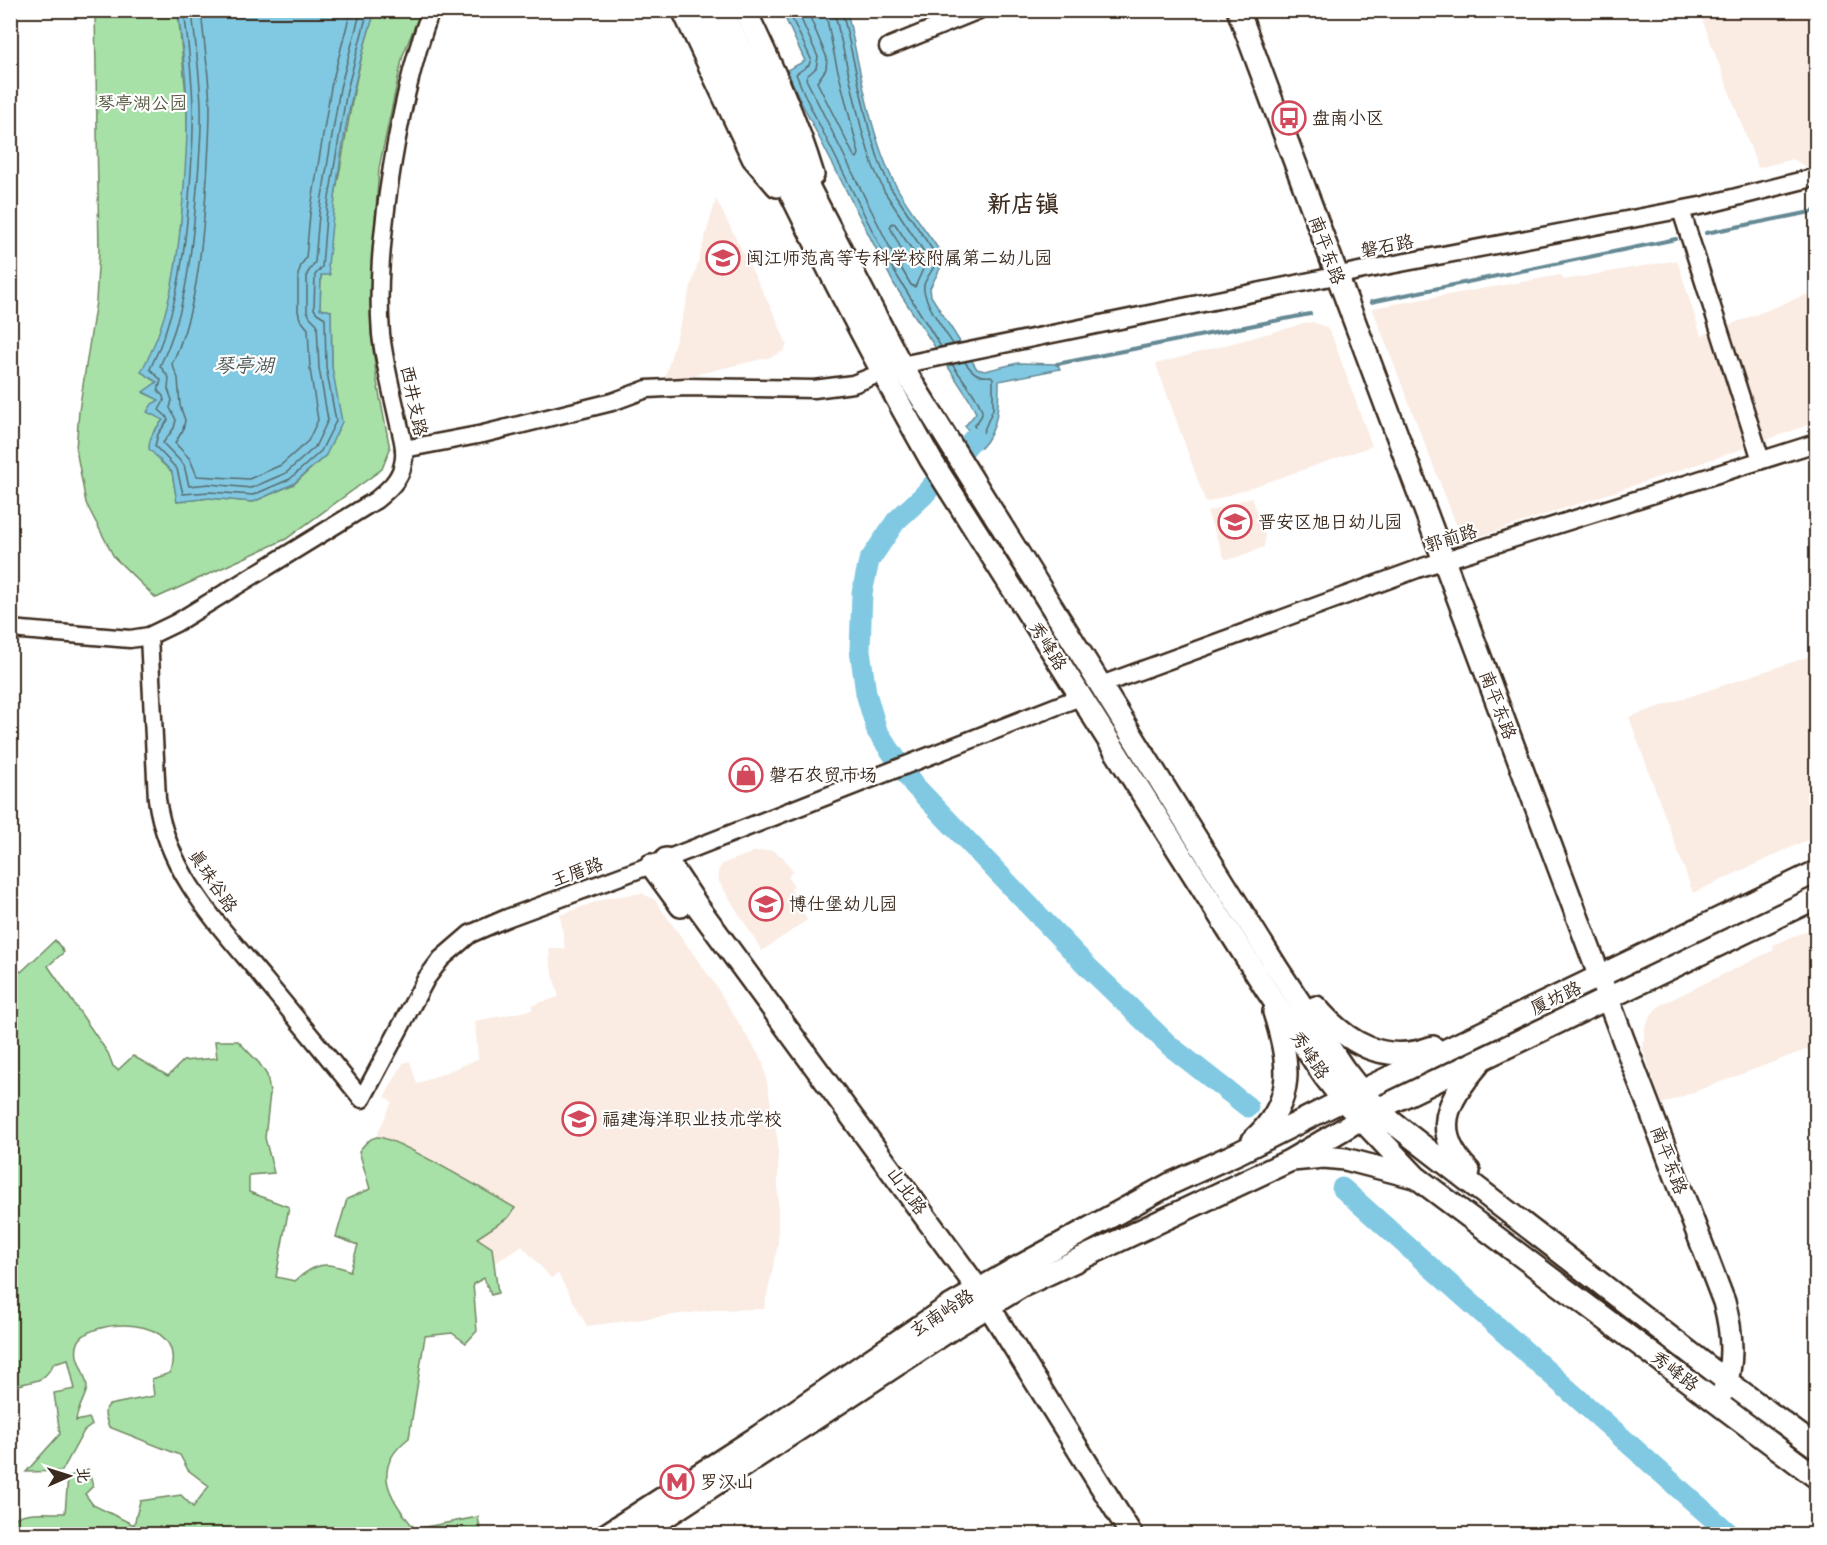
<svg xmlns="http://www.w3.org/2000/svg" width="1827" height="1545" viewBox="0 0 1827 1545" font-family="Itim,'LXGW WenKai TC',sans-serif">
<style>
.built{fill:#faece3}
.green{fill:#a7e1a7;stroke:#718662;stroke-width:1.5}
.water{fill:#81c9e2;stroke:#658994;stroke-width:1.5}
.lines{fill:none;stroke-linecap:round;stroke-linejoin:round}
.shore{stroke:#576a6c;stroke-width:1.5}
.stream{stroke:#658994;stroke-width:4}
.river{stroke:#81c9e2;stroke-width:21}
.minor-casing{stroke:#3b2a1e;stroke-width:21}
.major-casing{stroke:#3b2a1e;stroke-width:26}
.minor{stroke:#fff;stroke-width:16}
.major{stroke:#fff;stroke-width:21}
.labels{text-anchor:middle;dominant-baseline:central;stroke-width:4.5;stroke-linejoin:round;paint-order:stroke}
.park-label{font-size:18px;fill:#565840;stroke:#fff}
.poi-label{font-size:18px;fill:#3b2a1e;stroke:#fff;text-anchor:start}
.street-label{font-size:18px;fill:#3b2a1e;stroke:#fff}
.water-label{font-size:20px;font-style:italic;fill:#505a59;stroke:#fff}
.district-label{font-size:24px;font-weight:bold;fill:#3b2a1e;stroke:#fff}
</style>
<rect width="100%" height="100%" fill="#fff"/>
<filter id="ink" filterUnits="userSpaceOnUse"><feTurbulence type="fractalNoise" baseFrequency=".0167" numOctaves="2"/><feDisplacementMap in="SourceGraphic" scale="12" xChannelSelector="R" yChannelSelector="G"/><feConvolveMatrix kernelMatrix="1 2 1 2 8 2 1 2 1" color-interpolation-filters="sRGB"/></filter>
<g filter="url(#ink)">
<g class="built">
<polygon points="1699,11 1808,11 1816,40 1816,164 1806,167 1793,159 1758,168"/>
<polygon points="716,199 776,318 787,345 784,351 771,357 668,381 666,374"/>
<polygon points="1677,260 1701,336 1808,294 1814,308 1816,308 1816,422 1734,452 1463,542 1372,308 1561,275 1564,280"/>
<polygon points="1313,322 1326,327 1332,336 1372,446 1206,503 1156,364 1292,327 1303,323"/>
<polygon points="1252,497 1265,535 1264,547 1235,558 1225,559 1207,512"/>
<polygon points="1816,654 1816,836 1693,893 1629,717"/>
<polygon points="772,850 783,857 793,871 788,877 794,886 791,889 807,920 762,951 719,882 718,872 722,864 743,856 753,852"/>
<polygon points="642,893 655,900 714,983 763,1062 778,1142 778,1244 764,1309 713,1310 587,1326 558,1274 551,1278 522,1246 495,1263 494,1257 477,1238 509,1217 386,1138 376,1137 392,1102 385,1096 403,1063 410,1061 417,1084 478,1059 475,1021 532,1010 532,1005 559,997 550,964 549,949 565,949 560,915 606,898"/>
<polygon points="1816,927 1816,1046 1662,1104 1643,1049 1645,1026 1655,1010 1662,1004 1774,950 1773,945"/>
</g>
<g class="green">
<path d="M95,11H178L187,106V161L178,253L172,288L161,332L153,350L157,382L144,393L160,400L163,420L154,431L161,462L172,472L177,502L209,498L253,502L294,484L326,455L334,388L332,367L331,311L320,309L321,275L329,274C325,245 335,194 341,164C350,112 358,61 375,11H421L403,55L379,168L372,264L371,332L377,382L390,449L382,469L286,539L156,598L114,557L86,503L76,449L79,411L96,301L99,250Z"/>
<path d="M55,940L64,952L48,966L108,1053L113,1066L118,1070L133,1056L168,1076L183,1061L217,1058L215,1041H238L259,1063L267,1075L270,1093L265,1138L274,1173L249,1175V1192L289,1207L276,1277L295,1281C315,1263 326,1261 350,1271L358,1245L336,1237L347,1199L370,1189L359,1151C364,1145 369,1138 377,1137C393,1135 494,1196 515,1208L509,1217L477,1238L492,1248L498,1293L491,1295L484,1278L473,1284L477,1331L466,1343L452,1333L425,1336L409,1438C370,1468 389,1498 415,1529L478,1517L481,1534H11V1521C25,1509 48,1514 65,1513L68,1477L88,1469L93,1486L85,1494L93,1505L134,1525L140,1501L181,1495L193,1507L209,1486L188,1470L180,1455L109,1427C106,1418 102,1412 109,1405L154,1396L152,1379L170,1373C189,1312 87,1318 78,1343C72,1359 86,1371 87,1387C87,1395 77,1408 76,1421L89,1418L92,1425L84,1431L62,1471L26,1472L60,1434L54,1393L75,1389L68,1359L54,1363C41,1388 32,1377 10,1389L11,962L21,972Z"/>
</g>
<g class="water">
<path d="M178,11H375C348,92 335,181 328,266L330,275H321L320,309L331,311L332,367L342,422L326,455L293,484L253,502L209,498L177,502L172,472L149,449C149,436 155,430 163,420L147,412L152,404L159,400L143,392L157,382L141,372C169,322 177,267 182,210C185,176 188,141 187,106C186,74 182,42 178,11Z"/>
<path d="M782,11H847C859,63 870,137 895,184C908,208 926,230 941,253L943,263L930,288L931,296L977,369L985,371L1018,363L1057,364L1060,369L999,381C999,404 998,431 981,448L965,426L976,413L969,399L894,284L800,100L787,70L805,61Z"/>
</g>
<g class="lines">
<g class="shore">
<path d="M184,10C188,42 192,74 193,106C194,141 191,176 188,210C183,266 175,318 150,369L161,380L158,391L163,396L164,401L159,410L166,416L168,420L158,434L155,446L177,469L183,494L209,492L253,495L290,479L321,451L336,421L326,367L325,318L317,313L314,309L315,275L322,267L326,216L347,90L368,10"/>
<path d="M192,10C195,42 200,74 201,106C202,141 198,176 195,211C190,265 184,317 160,366L169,378L168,389L172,400L170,408L176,420L174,428L163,443L184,465L189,486L209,484L251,488L286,473L315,447L328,420L319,368L317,324L310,317L307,311V274L315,262L319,215L340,88L361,10"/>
<path d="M201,10C204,42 209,75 210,107C210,144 207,180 204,217C200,266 193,319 172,364L178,378L180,406L185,420L183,430L175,443L190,459L197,476L249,479L281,465L308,441L318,420L310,369L308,329L300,319L298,311V275L301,265L306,258L310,214L331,87L351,10"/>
<polyline points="788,10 811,59 809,65 796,74 806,98 886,258 941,347"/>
<polyline points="797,10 818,57 816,68 807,76 806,79 893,254 911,285 915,287 928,258 884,191 873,166 862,131 834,10"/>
<polyline points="807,10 827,58 826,69 817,82 854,156 857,158 859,154 836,63 825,10"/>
<path d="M842,10L869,129L880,164L890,187L936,255C938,267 927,274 924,285C921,299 946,333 953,344"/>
<polygon points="892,223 895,224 918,259 914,267 910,266 890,227"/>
<path d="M952,364C958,374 984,404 982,414C981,418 976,423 974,426L979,434L982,435L993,409V378L991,376C978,378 972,372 965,362"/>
</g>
<g class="stream">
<polyline points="1706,233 1816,211"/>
<polyline points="1371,302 1676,239"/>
<polyline points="1057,364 1310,314"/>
</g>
<g class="river">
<polyline points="974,438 923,496 896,521 869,561 862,593 860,650 866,693 877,731 914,785 1088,967 1170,1046 1248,1107"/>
<polyline points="1342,1188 1730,1534"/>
</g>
<defs>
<g id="minor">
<polyline points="888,47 979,10"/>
<polyline points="1681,210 1761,460"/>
<polyline points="901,365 1364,270 1705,205 1816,177"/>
<polyline points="404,449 483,434 612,402 647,389 687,387 814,389 853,384 881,373"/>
<path d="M10,629L130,639L149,636L176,623L376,500C388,490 400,480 403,464C407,448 400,431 397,415C391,388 384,361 381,334C377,286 382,240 388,193C397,130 409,70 431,10"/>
<path d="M149,636L157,799C167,872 217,923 263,978C296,1018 329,1058 362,1099L426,979L441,959L470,934L507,918L651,865L1080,697"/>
<polyline points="1101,685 1423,567 1816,443"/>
</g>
<g id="major">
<polyline points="683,10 753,158 777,186"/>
<path d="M704,10C774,163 848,314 931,460L1266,989L1325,1077L1343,1100L1416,1177L1816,1477"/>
<polyline points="722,10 781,134 901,365 1277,968 1343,1068 1361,1091 1392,1122 1728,1382 1816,1447"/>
<path d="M745,10C771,65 796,118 813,175"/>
<path d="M1238,10L1623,1039L1724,1302C1732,1331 1735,1363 1723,1392"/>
<polyline points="666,859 698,907 978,1289 1131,1534"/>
<polyline points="651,865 681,906"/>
<path d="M1316,1007C1348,1044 1384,1065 1433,1047"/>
<path d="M1253,1140C1296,1102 1290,1062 1274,1012"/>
<polyline points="1292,1160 1324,1157 1345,1159 1414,1177"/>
<path d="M1469,1171C1430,1132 1447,1101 1478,1065"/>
<polyline points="607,1534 759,1436 945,1309 1011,1271 1172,1183 1238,1153 1361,1091 1816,872"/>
<polyline points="639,1534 956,1326 1022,1286 1289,1161 1378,1109 1816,898"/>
</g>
</defs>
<use href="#minor" class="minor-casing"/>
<use href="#major" class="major-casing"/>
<use href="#minor" class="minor"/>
<use href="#major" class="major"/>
</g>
</g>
<defs>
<symbol id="bus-ring" viewBox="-11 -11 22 22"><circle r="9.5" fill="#fff" stroke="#d1495b" stroke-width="1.5"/><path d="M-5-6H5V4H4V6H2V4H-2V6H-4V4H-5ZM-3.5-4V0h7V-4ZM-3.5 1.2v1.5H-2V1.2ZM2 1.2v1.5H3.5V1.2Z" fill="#d1495b"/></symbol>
<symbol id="school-ring" viewBox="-11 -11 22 22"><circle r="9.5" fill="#fff" stroke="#d1495b" stroke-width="1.5"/><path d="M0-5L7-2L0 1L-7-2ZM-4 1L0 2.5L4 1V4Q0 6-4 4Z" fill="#d1495b"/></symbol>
<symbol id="shop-ring" viewBox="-11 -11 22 22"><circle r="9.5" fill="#fff" stroke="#d1495b" stroke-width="1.5"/><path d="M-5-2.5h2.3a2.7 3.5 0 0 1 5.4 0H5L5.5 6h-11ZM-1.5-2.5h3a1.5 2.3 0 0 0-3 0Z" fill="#d1495b"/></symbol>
<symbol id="metro-ring" viewBox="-11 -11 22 22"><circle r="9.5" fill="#fff" stroke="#d1495b" stroke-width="1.5"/><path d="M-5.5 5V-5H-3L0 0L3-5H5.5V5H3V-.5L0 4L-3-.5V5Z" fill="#d1495b"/></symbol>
</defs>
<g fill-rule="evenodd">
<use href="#bus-ring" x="1270" y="99" width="38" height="38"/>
<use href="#school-ring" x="704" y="239" width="38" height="38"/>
<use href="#school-ring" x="1216" y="503" width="38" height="38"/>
<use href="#shop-ring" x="727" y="756" width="38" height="38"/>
<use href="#school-ring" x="747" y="885" width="38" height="38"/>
<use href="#school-ring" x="560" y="1100" width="38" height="38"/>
<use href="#metro-ring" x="658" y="1463" width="38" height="38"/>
</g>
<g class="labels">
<g class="park-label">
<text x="142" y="103">琴亭湖公园</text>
</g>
<g class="poi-label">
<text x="1312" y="118">盘南小区</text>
<text x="746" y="258">闽江师范高等专科学校附属第二幼儿园</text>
<text x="1258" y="522">晋安区旭日幼儿园</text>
<text x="769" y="775">磐石农贸市场</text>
<text x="789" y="904">博仕堡幼儿园</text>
<text x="602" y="1119">福建海洋职业技术学校</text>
<text x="700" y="1482">罗汉山</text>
</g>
<g class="street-label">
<text transform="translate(1387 246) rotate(-11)">磐石路</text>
<text transform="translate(1327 250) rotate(70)">南平东路</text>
<text transform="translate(414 401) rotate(78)">西井支路</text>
<text transform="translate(1451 538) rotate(-17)">郭前路</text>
<text transform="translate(1048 646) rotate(58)">秀峰路</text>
<text transform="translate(1498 705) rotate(69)">南平东路</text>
<text transform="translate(577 872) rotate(-20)">王厝路</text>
<text transform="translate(213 881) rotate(56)">真珠谷路</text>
<text transform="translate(1556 998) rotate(-26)">厦坊路</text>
<text transform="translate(1310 1055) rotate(56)">秀峰路</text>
<text transform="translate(1669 1160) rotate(69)">南平东路</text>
<text transform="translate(907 1191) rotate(54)">山北路</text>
<text transform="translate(942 1313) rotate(-33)">玄南岭路</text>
<text transform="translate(1675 1371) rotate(37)">秀峰路</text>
</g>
<g class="water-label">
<text x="244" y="365">琴亭湖</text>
</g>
<g class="district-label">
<text x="1023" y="203">新店镇</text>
</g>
</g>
<rect width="1827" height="1545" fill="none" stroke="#fff" stroke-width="36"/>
<rect x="18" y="18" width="1791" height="1509" fill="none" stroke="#3b2a1e" stroke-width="2" filter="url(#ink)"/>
<g transform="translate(69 1476) rotate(87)" stroke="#ffffff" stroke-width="4.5" paint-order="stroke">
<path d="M0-4.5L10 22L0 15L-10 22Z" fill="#3b2a1e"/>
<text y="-9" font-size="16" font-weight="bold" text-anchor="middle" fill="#3b2a1e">北</text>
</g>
</svg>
